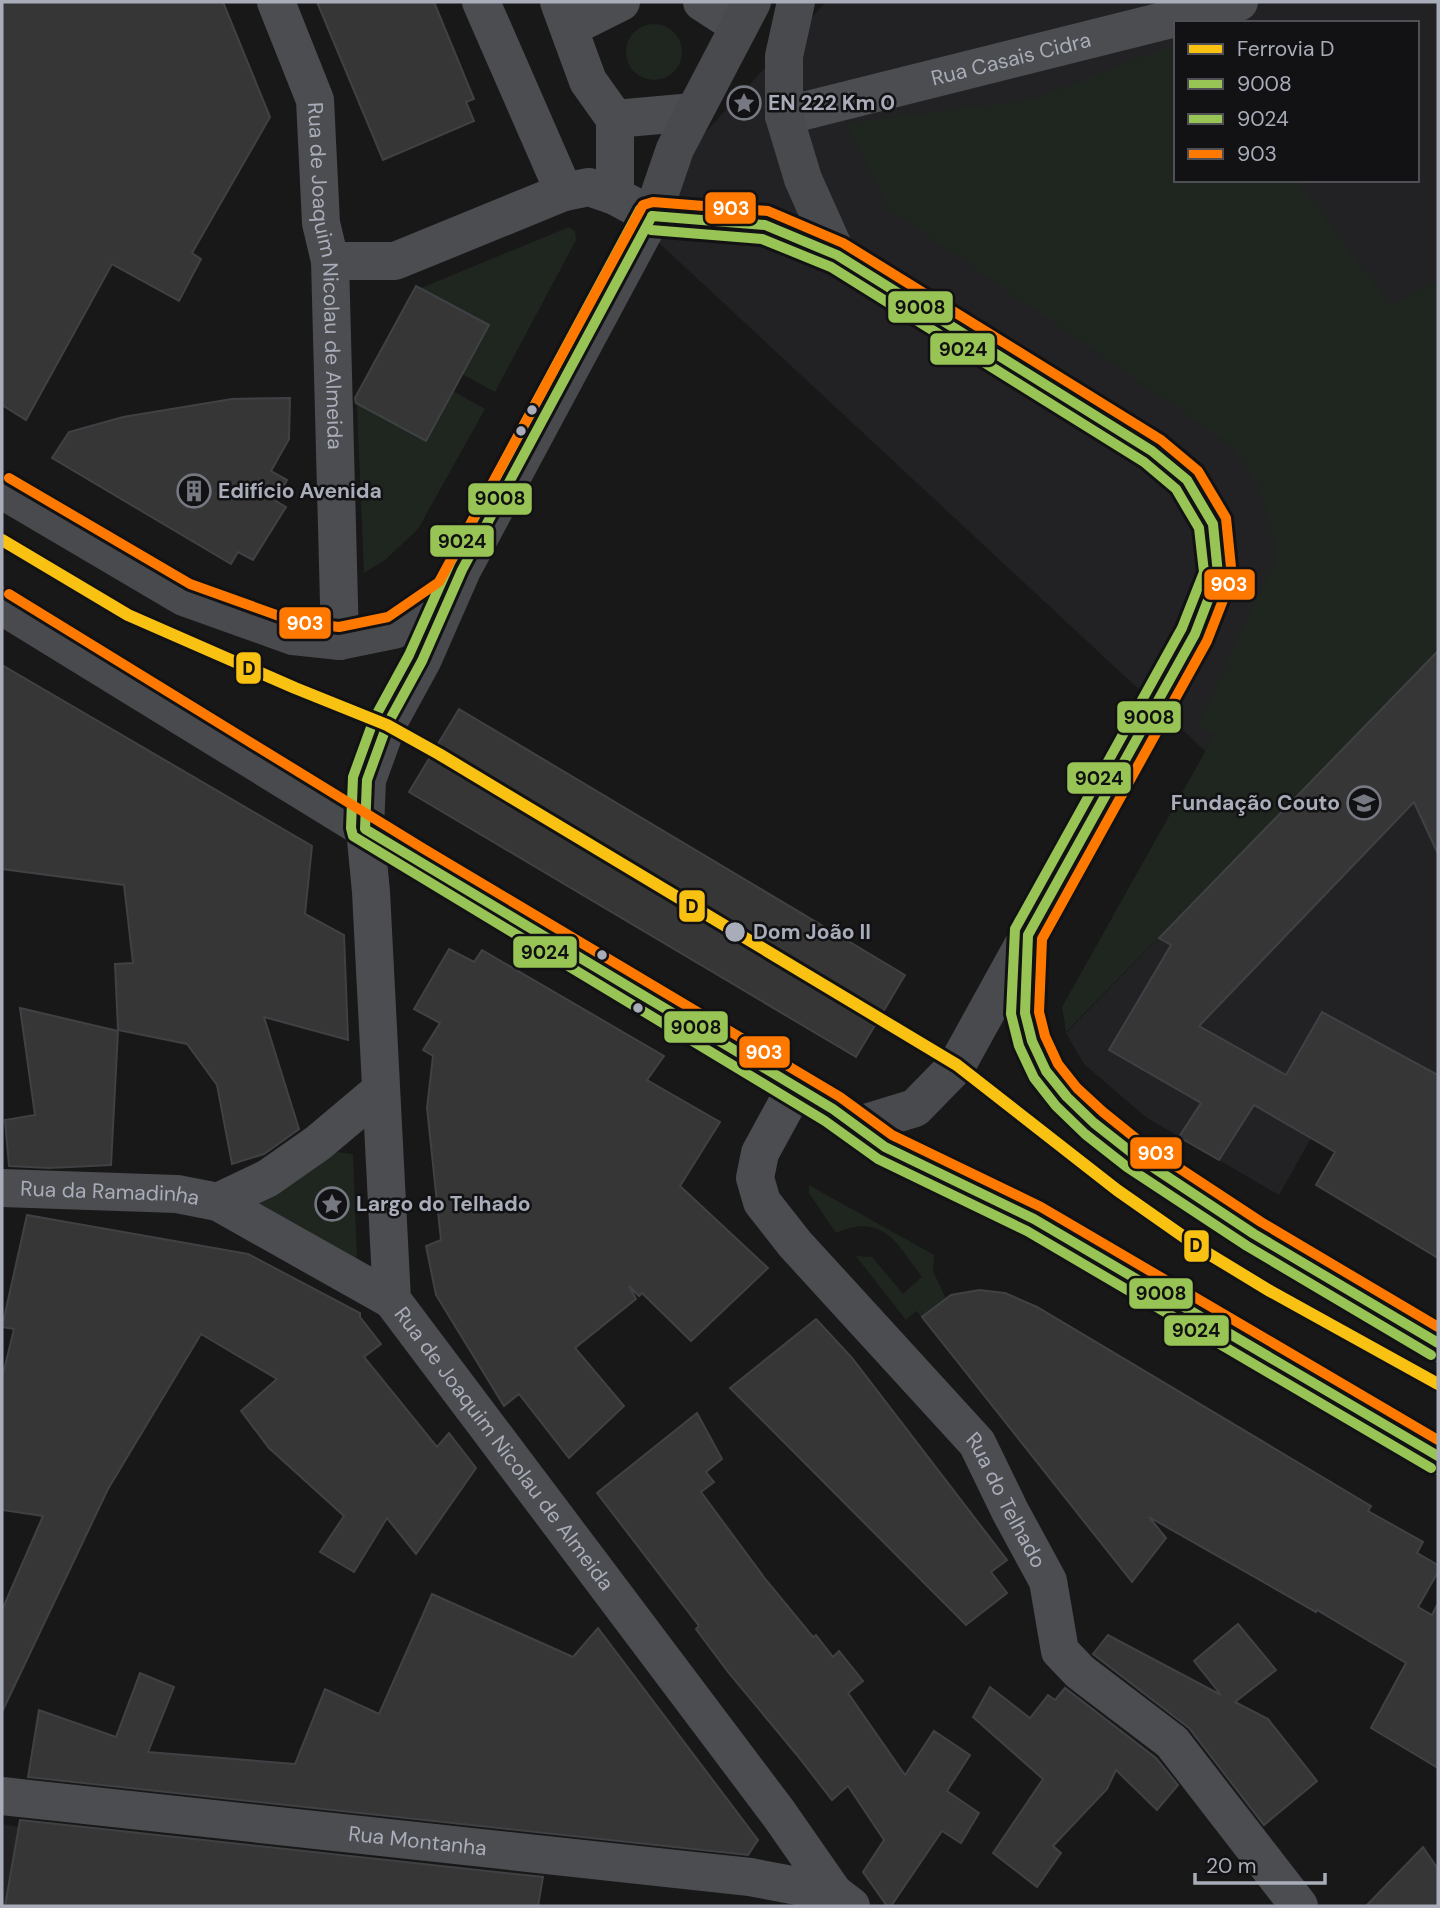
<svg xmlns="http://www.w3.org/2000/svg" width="1440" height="1908" viewBox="0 0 1440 1908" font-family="'DM Sans',sans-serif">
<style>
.built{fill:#222224;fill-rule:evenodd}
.green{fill:#1e261f}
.building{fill:#363637;stroke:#404144;stroke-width:2}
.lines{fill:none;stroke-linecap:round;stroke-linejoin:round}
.minor{stroke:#4c4d51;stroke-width:38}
.major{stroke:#494a4d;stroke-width:38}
.bus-1-casing{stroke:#121214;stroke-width:16}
.bus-2-casing{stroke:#121214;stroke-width:16}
.bus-3-casing{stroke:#121214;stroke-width:16}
.bus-1{stroke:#98c455;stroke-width:10}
.bus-2{stroke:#98c455;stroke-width:10}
.bus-3{stroke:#ff7900;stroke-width:10}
.rail-1-casing{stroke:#121214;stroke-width:18}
.rail-1{stroke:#f9c212;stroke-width:12}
.bus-dot{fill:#a9adb9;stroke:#121214;stroke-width:2.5}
.labels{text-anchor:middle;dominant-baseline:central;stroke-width:5;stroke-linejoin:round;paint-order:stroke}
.street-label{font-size:21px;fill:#a9adb9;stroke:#121214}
.poi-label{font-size:21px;font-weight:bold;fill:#a9adb9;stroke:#121214;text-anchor:start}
.stop-label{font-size:21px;font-weight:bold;fill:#a9adb9;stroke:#121214;text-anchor:start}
.line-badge{stroke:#121214;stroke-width:2.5}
.badge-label{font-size:19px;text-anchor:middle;font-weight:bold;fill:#fff}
.pale-badge-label{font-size:19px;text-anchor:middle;font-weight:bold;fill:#111}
</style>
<rect width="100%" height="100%" fill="#181818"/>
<g class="built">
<path d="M826,2H1438V1104L1356,1058L1279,1195L1147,1118L1084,1064L1066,1033L1276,817L629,215ZM1176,23H1417V180H1176Z"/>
<polygon points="2,1824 19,1827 5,1906 2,1906"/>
</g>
<g class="green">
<circle cx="654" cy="52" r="28"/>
<polygon points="1176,43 1176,180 1297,180 1391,306 1438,279 1438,668 1432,658 1066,1032 1062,1007 1215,734 1198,726 1277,555 1261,491 1231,445 890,210 846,123 1032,100"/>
<polygon points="569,227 575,231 576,240 495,392 462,374 489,325 421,288"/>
<polygon points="453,391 485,409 418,529 385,560 364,573 357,404 425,441"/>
<polygon points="337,1152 353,1154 357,1259 258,1211 258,1199"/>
<path d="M809,1185L934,1255L933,1271L946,1299L922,1317L916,1311L906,1320L856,1256L872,1257L903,1294L922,1277C897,1243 883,1212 836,1233L809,1193Z"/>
</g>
<g class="building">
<polygon points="2,2 223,2 270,117 192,253 201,259 179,301 112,264 26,420 2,405"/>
<polygon points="317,2 434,2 474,99 466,102 474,121 383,160"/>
<polygon points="416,286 489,325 426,441 356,403 355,398"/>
<polygon points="290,398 289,439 271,471 287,480 276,501 286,507 253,560 238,552 231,564 52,458 69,432 123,417 232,399"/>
<polygon points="1438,651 1438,854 1414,802 1199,1026 1286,1075 1322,1012 1438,1075 1438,1258 1316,1185 1335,1152 1254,1105 1219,1160 1179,1137 1201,1103 1109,1050 1171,945 1159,938"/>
<polygon points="2,665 312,846 305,914 344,935 348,1040 264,1017 299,1129 264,1154 232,1164 217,1085 187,1044 118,1030 115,964 133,963 124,885 2,869"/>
<polygon points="459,709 905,975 856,1057 409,792"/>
<polygon points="449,949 474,962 482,950 664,1056 647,1080 720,1122 680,1186 768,1268 691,1341 642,1293 639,1296 629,1286 636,1299 575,1348 624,1406 569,1458 519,1394 504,1406 436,1295 426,1246 441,1240 427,1108 433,1056 423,1050 440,1023 414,1009"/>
<polygon points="20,1008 118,1031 111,1165 49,1168 9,1166 5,1120 35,1115"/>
<polygon points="27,1215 248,1254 360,1313 360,1317 381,1344 364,1357 437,1447 449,1433 476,1468 416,1554 387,1518 354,1572 320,1552 344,1516 269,1448 241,1411 277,1379 201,1334 108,1489 2,1712 2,1610 43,1516 2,1510 2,1378 14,1329 2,1327"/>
<polygon points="979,1290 1005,1293 1037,1307 1371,1506 1368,1511 1423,1542 1417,1553 1438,1565 1438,1572 1418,1607 1432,1615 1438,1603 1438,1768 1371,1728 1406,1663 1317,1610 1316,1612 1149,1517 1166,1538 1132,1582 922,1317 951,1295"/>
<polygon points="816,1319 852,1358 1007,1560 991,1572 1007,1593 966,1625 730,1388"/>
<polygon points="697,1413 722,1459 706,1472 714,1482 701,1492 766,1580 813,1637 816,1635 833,1657 839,1651 863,1681 848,1693 905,1775 934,1731 970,1755 947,1791 979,1813 961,1843 942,1831 891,1906 887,1906 863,1872 884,1840 848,1786 832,1800 797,1755 728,1672 696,1629 699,1626 597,1493"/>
<polygon points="432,1594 573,1657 598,1628 758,1840 748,1855 28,1777 39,1710 116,1737 140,1673 174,1687 148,1752 295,1764 325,1689 379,1714"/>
<polygon points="1238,1624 1276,1670 1235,1702 1268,1719 1317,1781 1264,1825 1189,1728 1093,1654 1108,1635 1221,1695 1194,1661"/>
<polygon points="990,1687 1030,1718 1048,1695 1055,1700 1065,1688 1156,1758 1178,1785 1157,1810 1116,1770 1107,1789 1053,1846 1061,1853 1037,1887 993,1853 1043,1779 973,1717"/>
<polygon points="20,1820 543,1877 538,1906 5,1906"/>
<polygon points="1423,1847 1438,1869 1438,1906 1366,1906"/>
</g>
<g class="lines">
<g class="minor">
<path id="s1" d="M276,2L315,100L321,223L330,261L340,641"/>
<polyline points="481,2 564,192"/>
<polyline points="559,2 588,81 615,119 693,112"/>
<polyline points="702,2 739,26"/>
<polyline points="569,28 621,2"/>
<path id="s2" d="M784,116L1239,2"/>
<polyline points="615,119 615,196"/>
<polyline points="330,261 395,261 564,192 589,187 615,196 652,216"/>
<path id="s3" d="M365,829L371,892L392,1300L779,1814L834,1893L851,1906"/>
<path id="s4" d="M796,1087L760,1153L755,1178L762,1202L795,1244L977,1443L1010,1511L1048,1581L1060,1651L1080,1672L1172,1742L1299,1906"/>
<path id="s5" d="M2,1188L177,1194L218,1202L392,1300"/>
<polyline points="218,1202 268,1178 318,1143 381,1090"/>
<path id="s6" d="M2,1796L750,1877L834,1893"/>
</g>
<g class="major">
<polyline points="796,2 784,56 784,116 803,179 837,255"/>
<polyline points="652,216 765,225 837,255 1152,451 1187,480 1213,524 1218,574 1195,634 957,1065 915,1108 856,1126"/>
<polyline points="2,490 184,597 293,636 340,641 394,630 450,592"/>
<polyline points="2,606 417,861 833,1109 885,1147 1034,1219 1438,1456"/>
<polyline points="365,829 367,780 387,725 422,661 462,570 652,216 675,149 752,2"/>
<path d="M1028,945C1027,967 1023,992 1025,1013C1028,1032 1036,1052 1045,1068C1058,1095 1088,1118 1111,1136C1211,1217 1328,1277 1438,1343"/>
</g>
<defs>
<g id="bus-1">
<polyline points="652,216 462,570 422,661 387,725 367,780 365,829 833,1109 885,1147 1034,1219 1438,1456"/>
<polyline points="652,216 765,225 837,255 1152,451 1187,480 1213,524 1218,574 1195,634 1028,935 1025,1013 1032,1041 1046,1071 1067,1097 1094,1123 1136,1156 1254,1234 1438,1343"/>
</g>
<g id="bus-2">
<polyline points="640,209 450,563 409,655 374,719 353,777 351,828 353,836 825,1121 878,1159 1027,1231 1431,1468"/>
<polyline points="651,230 762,239 831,267 1144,462 1176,489 1199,528 1204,572 1182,628 1015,929 1011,1014 1019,1046 1034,1078 1056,1106 1085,1134 1127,1167 1247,1246 1431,1355"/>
</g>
<g id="bus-3">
<polyline points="9,478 190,584 296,622 339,627 388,617 439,582 643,205 653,202 768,211 843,243 1161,440 1198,471 1226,518 1232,577 1207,641 1042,939 1039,1012 1045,1036 1058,1064 1077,1088 1103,1112 1144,1145 1261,1222 1438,1327"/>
<polyline points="9,594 424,849 840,1097 892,1135 1041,1207 1438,1440"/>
</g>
</defs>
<use href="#bus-1" class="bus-1-casing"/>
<use href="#bus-2" class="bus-2-casing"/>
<use href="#bus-3" class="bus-3-casing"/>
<use href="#bus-1" class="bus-1"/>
<use href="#bus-2" class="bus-2"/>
<use href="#bus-3" class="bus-3"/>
<defs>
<polyline id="rail-1" points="2,540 128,615 295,688 387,725 439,754 957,1065 1117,1190 1204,1251 1270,1291 1438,1384"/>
</defs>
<use href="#rail-1" class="rail-1-casing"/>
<use href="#rail-1" class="rail-1"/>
</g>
<defs>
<symbol id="sight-ring" viewBox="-11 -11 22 22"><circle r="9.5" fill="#121214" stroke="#767981" stroke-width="1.5"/><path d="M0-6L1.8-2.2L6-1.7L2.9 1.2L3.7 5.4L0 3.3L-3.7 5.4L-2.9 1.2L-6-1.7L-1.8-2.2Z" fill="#767981"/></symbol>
<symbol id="building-ring" viewBox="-11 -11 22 22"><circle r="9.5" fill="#121214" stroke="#767981" stroke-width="1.5"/><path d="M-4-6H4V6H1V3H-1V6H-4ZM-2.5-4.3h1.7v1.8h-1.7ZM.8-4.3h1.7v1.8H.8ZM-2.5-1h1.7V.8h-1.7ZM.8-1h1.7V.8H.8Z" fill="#767981"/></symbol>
<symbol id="school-ring" viewBox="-11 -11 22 22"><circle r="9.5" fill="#121214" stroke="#767981" stroke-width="1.5"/><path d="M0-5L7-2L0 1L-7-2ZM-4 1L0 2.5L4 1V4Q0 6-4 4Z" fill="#767981"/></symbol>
</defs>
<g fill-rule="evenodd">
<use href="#sight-ring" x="725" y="84" width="38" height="38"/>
<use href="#building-ring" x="175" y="472" width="38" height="38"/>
<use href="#school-ring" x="1345" y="784" width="38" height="38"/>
<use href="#sight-ring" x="313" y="1185" width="38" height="38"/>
</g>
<g class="bus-dot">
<circle cx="532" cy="410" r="6"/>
<circle cx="521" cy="431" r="6"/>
<circle cx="735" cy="932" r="11"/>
<circle cx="602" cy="955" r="6"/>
<circle cx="638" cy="1008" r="6"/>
</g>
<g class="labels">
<g class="street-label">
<text stroke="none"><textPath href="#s2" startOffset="234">Rua Casais Cidra</textPath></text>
<text stroke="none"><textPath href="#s1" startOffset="282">Rua de Joaquim Nicolau de Almeida</textPath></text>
<text stroke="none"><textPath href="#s5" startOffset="108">Rua da Ramadinha</textPath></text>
<text stroke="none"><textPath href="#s3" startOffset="658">Rua de Joaquim Nicolau de Almeida</textPath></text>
<text stroke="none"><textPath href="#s4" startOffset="513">Rua do Telhado</textPath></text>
<text stroke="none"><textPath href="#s6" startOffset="418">Rua Montanha</textPath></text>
</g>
<g class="poi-label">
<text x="768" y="103">EN 222 Km 0</text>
<text x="218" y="491">Edifício Avenida</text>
<text x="1340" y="803" text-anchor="end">Fundação Couto</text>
<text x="356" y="1204">Largo do Telhado</text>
</g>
<g class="stop-label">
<text x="753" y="932">Dom João II</text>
</g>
</g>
<g class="line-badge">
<rect x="704" y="191" width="53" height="34" rx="7" fill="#ff7900"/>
<rect x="887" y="290" width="67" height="34" rx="7" fill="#98c455"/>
<rect x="929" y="332" width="67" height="34" rx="7" fill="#98c455"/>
<rect x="467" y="482" width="66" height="34" rx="7" fill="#98c455"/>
<rect x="429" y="524" width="66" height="34" rx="7" fill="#98c455"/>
<rect x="1203" y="568" width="53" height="33" rx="7" fill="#ff7900"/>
<rect x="278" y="606" width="54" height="34" rx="7" fill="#ff7900"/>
<rect x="235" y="651" width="27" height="34" rx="7" fill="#f9c212"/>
<rect x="1116" y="700" width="66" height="34" rx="7" fill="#98c455"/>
<rect x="1066" y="761" width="66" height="34" rx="7" fill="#98c455"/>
<rect x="678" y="889" width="28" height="34" rx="7" fill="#f9c212"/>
<rect x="512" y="935" width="66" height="34" rx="7" fill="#98c455"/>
<rect x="663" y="1010" width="66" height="34" rx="7" fill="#98c455"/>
<rect x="738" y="1035" width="53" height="34" rx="7" fill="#ff7900"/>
<rect x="1129" y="1136" width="54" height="34" rx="7" fill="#ff7900"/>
<rect x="1183" y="1229" width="27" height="34" rx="7" fill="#f9c212"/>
<rect x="1128" y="1277" width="66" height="33" rx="7" fill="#98c455"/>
<rect x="1163" y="1314" width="67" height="33" rx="7" fill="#98c455"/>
</g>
<g class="badge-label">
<text x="731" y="215">903</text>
<text x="1229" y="591">903</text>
<text x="305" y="630">903</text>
<text x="764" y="1059">903</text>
<text x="1156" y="1160">903</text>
</g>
<g class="pale-badge-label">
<text x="920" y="314">9008</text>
<text x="963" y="356">9024</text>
<text x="500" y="505">9008</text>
<text x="462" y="548">9024</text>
<text x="249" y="675">D</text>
<text x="1149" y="724">9008</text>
<text x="1099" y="785">9024</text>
<text x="692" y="913">D</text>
<text x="545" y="959">9024</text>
<text x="696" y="1034">9008</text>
<text x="1196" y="1252">D</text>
<text x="1161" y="1300">9008</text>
<text x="1196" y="1337">9024</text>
</g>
<rect width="1440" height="1908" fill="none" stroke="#a9adb9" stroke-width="7"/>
<rect x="1174" y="21" width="245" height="161" fill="#121214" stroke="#4e5056" stroke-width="2"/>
<rect x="1188" y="44" width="35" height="10" fill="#f9c212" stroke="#4e5056" stroke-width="2"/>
<text x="1237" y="56" font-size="21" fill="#a9adb9">Ferrovia D</text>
<rect x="1188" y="79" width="35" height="10" fill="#98c455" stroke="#4e5056" stroke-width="2"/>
<text x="1237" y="91" font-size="21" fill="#a9adb9">9008</text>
<rect x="1188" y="114" width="35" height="10" fill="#98c455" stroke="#4e5056" stroke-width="2"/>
<text x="1237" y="126" font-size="21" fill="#a9adb9">9024</text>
<rect x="1188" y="149" width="35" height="10" fill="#ff7900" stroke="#4e5056" stroke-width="2"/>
<text x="1237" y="161" font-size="21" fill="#a9adb9">903</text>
<path d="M1195 1873v10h130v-10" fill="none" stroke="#a9adb9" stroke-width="3.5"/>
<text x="1206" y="1873" font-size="21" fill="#a9adb9" stroke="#121214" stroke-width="5" paint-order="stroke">20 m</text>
</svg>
